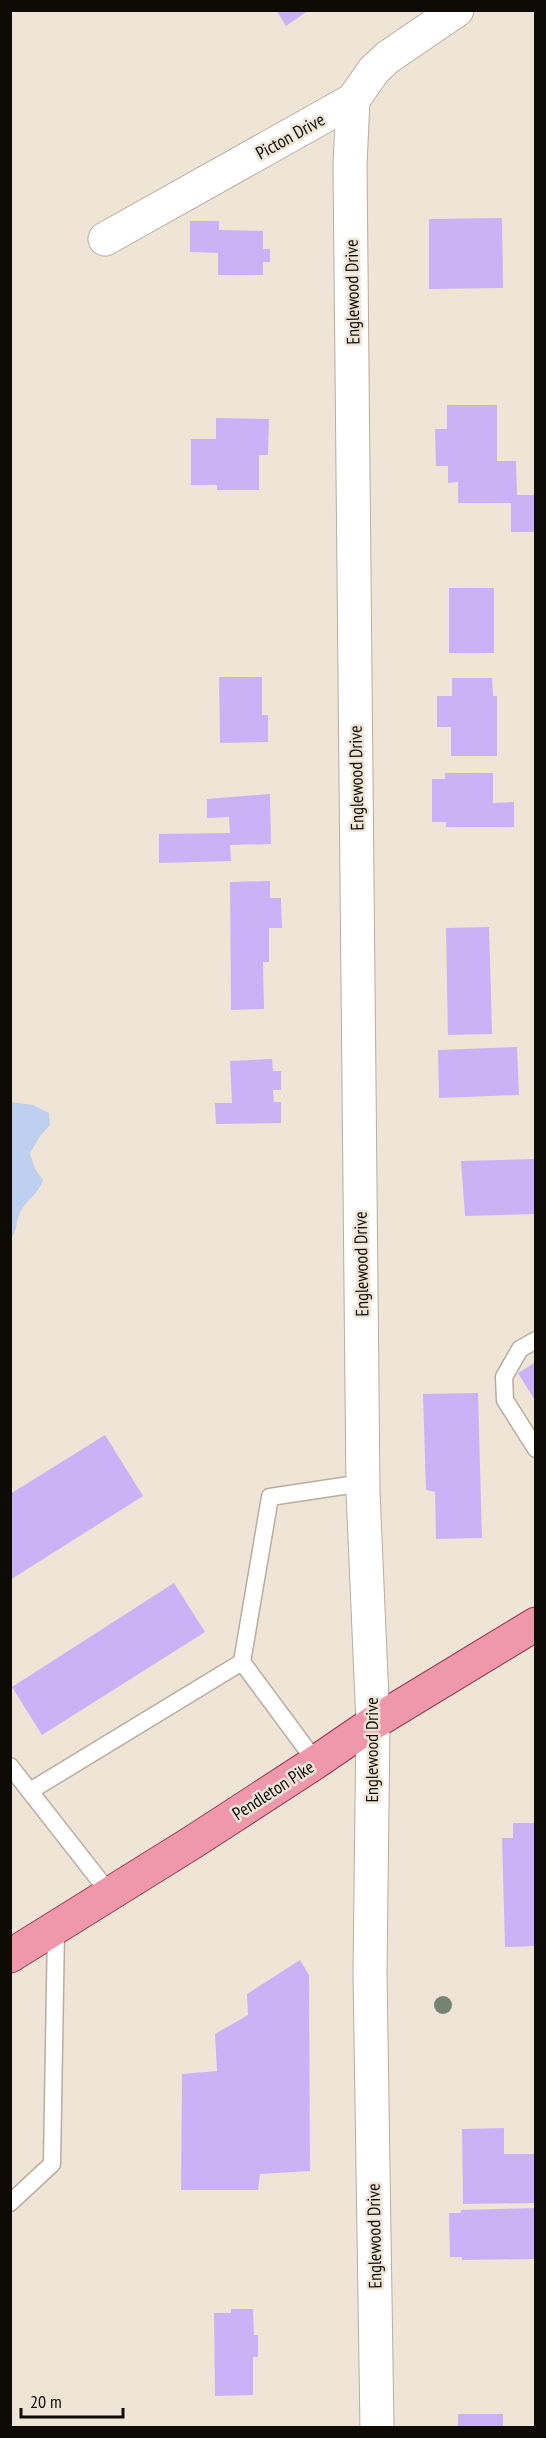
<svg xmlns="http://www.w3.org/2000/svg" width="546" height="2438" viewBox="0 0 546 2438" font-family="'PT Sans Narrow',sans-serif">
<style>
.water{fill:#bdd0f0}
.building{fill:#cab2f7}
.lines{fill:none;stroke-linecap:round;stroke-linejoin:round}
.service-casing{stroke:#b7ae9f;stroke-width:19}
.minor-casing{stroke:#b7ae9f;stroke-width:35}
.primary-casing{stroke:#993a4e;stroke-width:35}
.service{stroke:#fff;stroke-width:16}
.minor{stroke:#fff;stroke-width:33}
.primary{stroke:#ef98ac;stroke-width:33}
.tree{fill:#748470}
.labels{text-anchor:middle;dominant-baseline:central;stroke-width:5;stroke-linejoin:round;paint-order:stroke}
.street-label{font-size:18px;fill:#0e0b06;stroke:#efe5d6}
</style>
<rect width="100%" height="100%" fill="#efe5d6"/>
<path class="water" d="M11,1102L33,1105L49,1113L50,1125L40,1136L30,1153L35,1169L43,1180C39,1194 27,1199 20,1212C16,1221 17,1231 11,1239Z"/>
<g class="building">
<polygon points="276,10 309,10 286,26"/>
<polygon points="502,218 503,288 429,289 429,219"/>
<polygon points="190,221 219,221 219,230 263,231 263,249 270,249 270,262 263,262 263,275 218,275 218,253 190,252"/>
<polygon points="447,405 497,405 497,461 516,461 517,495 536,495 536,532 511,532 511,503 458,503 458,482 448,483 448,466 436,466 435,429 447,429"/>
<polygon points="216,418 269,419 268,455 259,455 259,490 217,490 217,485 191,485 191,439 216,439"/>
<rect x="449" y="588" width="45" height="65"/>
<polygon points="219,677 262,677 262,715 268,715 268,742 220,743"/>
<polygon points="452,678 492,678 493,696 497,696 497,756 451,756 451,727 437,727 437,696 452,696"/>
<polygon points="445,773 493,773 493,803 514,802 514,827 446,827 446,822 432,822 432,779 445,779"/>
<polygon points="270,794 271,844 230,845 231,861 159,863 159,834 230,833 229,817 207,818 207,799"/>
<polygon points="270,881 270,898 281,898 282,928 269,928 269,962 263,962 264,1009 231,1010 230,882"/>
<polygon points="489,927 492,1034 448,1035 446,928"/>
<polygon points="517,1047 519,1095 439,1098 438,1050"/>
<polygon points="272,1059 273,1071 281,1071 281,1090 273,1090 274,1102 281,1102 281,1123 216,1124 215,1103 232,1103 230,1061"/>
<polygon points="536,1159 536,1214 465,1216 461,1161"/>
<polygon points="536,1362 536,1402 518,1373"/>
<polygon points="478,1393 482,1538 436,1539 435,1492 426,1490 423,1394"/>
<polygon points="105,1435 143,1496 10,1580 10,1494"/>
<polygon points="174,1583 205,1632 42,1735 12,1687"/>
<polygon points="513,1823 534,1823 536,1826 536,1946 505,1947 502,1838 513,1838"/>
<polygon points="300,1960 309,1975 310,2171 260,2174 258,2190 181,2190 182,2074 217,2071 215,2034 248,2015 247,1994"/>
<polygon points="504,2128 504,2154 536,2154 536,2203 463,2204 462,2129"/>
<polygon points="536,2208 536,2259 462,2260 462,2257 450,2257 449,2213 461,2213 461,2210"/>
<polygon points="231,2309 253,2309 254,2335 258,2335 258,2357 253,2357 253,2395 215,2396 214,2313 231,2313"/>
<rect x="458" y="2414" width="45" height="14"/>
</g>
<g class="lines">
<defs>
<g id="service">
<polyline points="536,1340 520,1349 504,1377 505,1400 536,1449"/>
<polyline points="242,1662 270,1497 363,1483"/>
<polyline points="10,1766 111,1895"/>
<polyline points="30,1791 242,1662 316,1762"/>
<polyline points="10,2203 52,2164 56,1929"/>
</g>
<g id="minor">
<polyline points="353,100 350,165 363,1492 373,1723 370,1972 377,2428"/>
<polyline points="105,239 353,100 374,70 388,57 457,10"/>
</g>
<polyline id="primary" points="10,1956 193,1842 316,1762 373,1723 536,1624"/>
</defs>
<use href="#service" class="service-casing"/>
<use href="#minor" class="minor-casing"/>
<use href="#primary" class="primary-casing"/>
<use href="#service" class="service"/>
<use href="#minor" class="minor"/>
<use href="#primary" class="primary"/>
</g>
<circle class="tree" cx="443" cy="2005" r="9"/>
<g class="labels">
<g class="street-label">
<text transform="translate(290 136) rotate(-29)">Picton Drive</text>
<text transform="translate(352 292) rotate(-91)">Englewood Drive</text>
<text transform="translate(356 778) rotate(-91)">Englewood Drive</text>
<text transform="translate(361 1264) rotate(-91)">Englewood Drive</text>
<text transform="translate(371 1750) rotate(-90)">Englewood Drive</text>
<text transform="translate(273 1790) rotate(-33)">Pendleton Pike</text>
<text transform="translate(374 2236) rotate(-91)">Englewood Drive</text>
</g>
</g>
<rect width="546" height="2438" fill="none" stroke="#0e0b06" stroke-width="24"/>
<path d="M21 2408v9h102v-9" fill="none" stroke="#0e0b06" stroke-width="3"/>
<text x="30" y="2408" font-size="18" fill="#0e0b06" stroke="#efe5d6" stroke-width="4.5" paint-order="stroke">20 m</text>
</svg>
